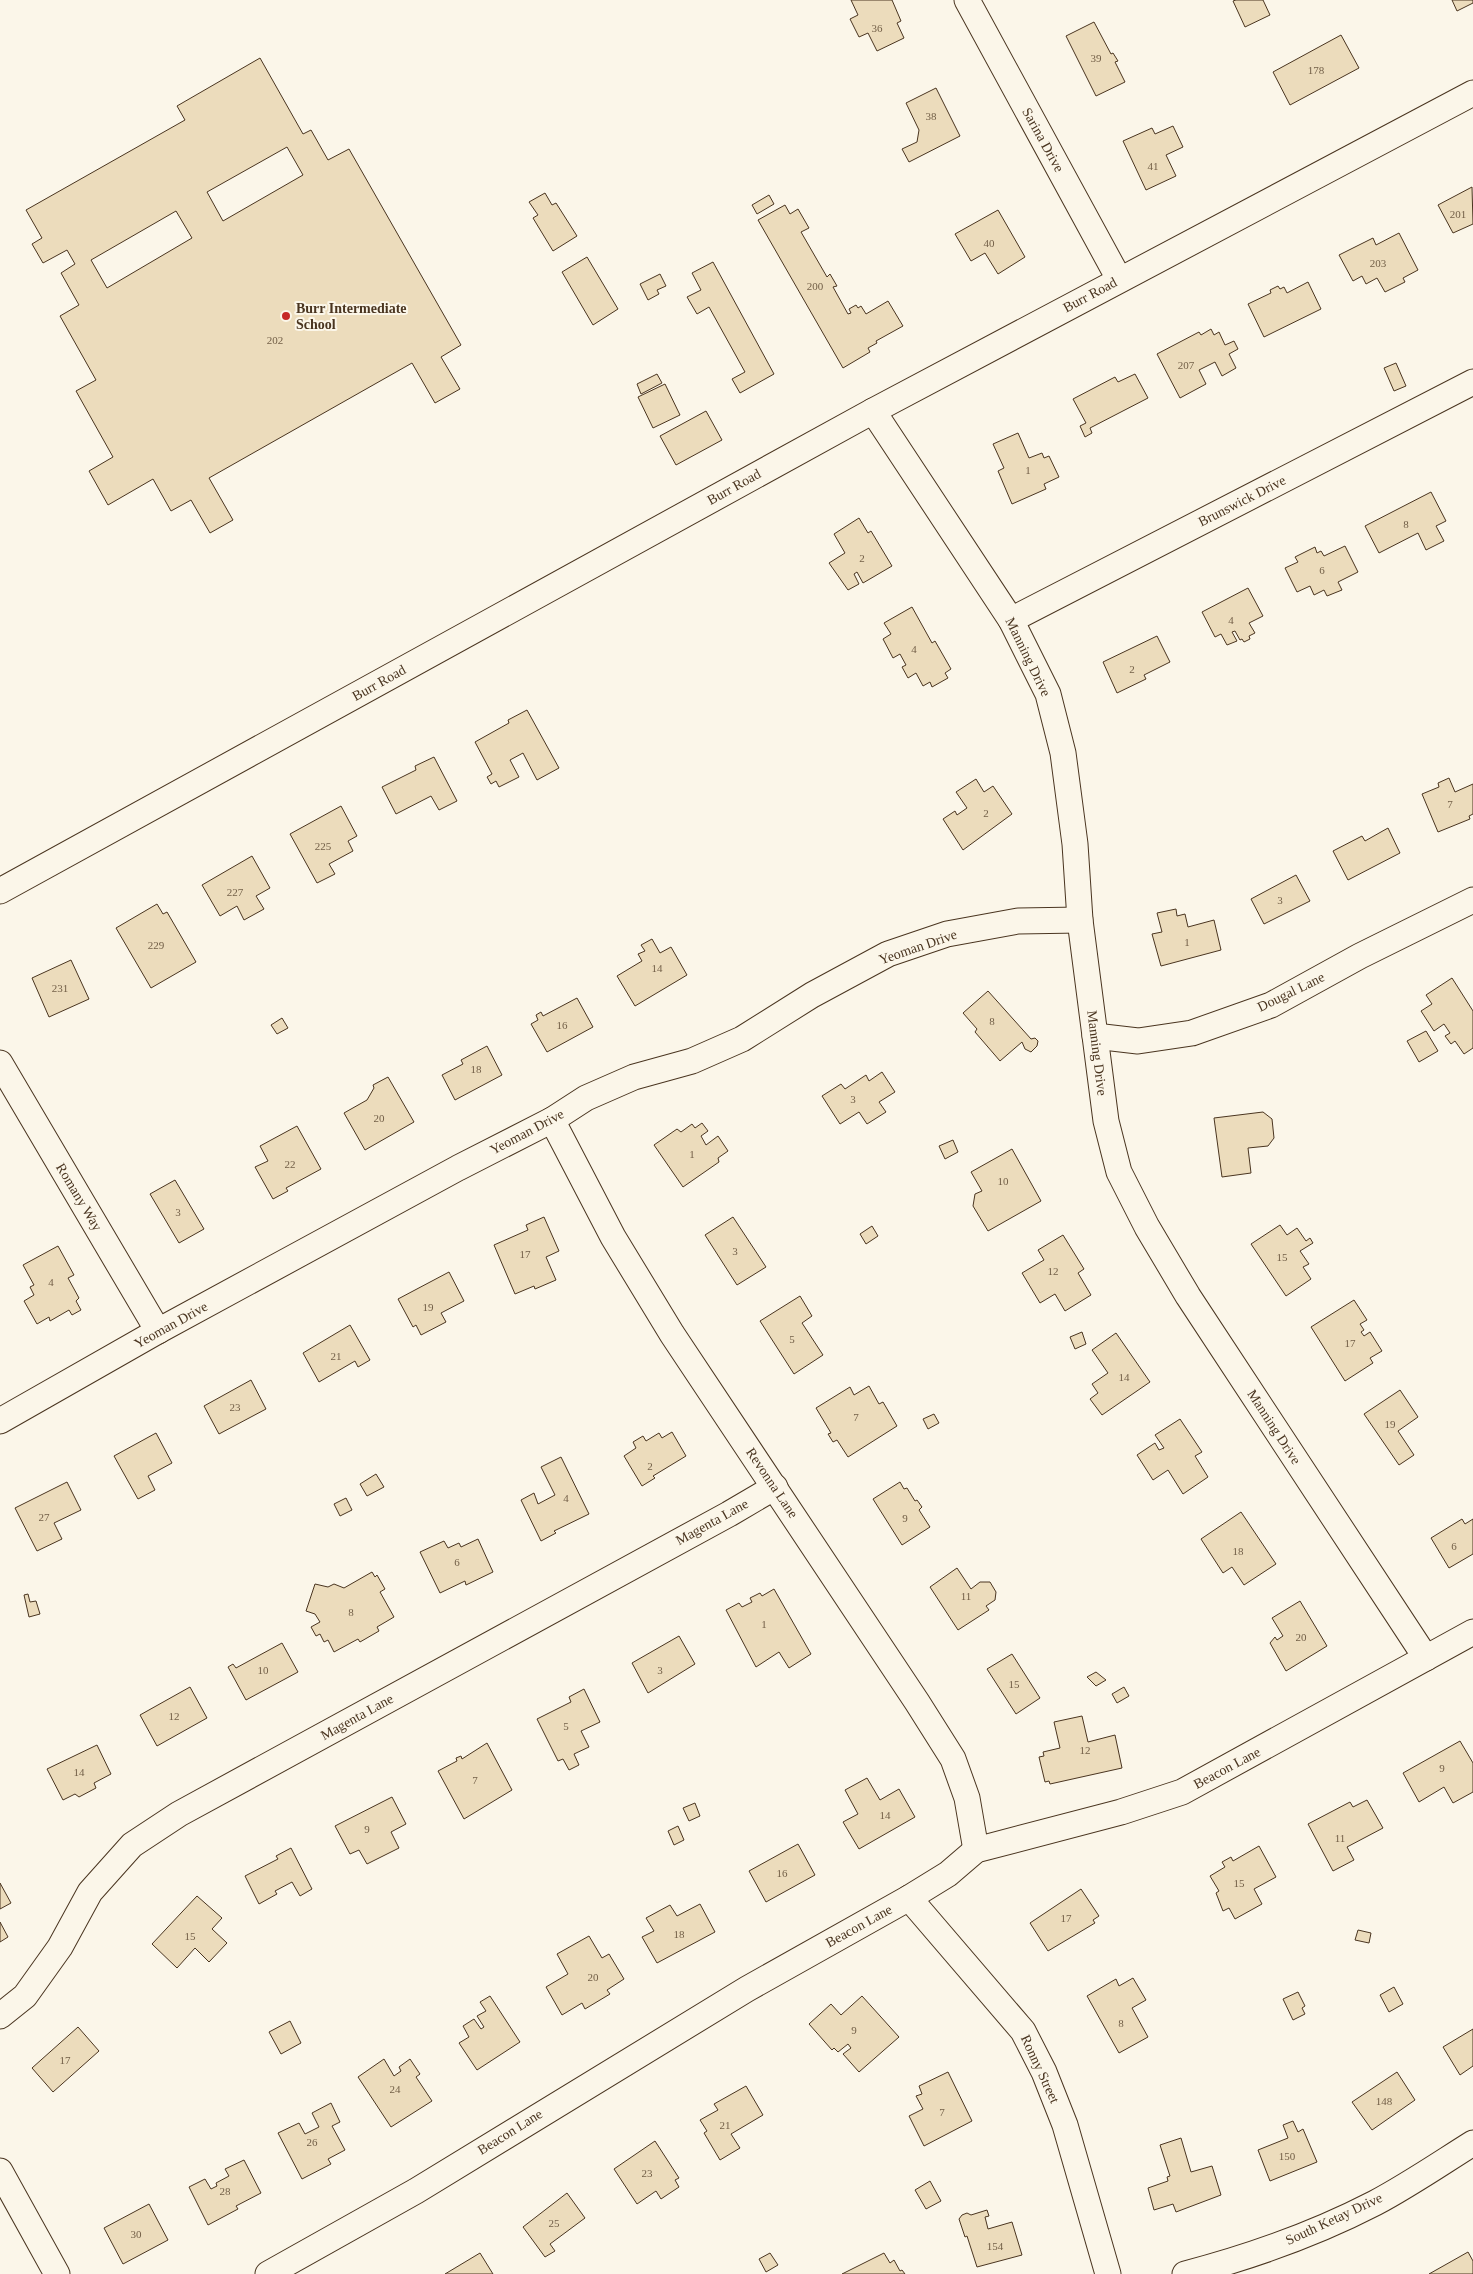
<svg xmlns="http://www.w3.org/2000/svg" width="1473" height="2274" viewBox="0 0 1473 2274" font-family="'Times New Roman',serif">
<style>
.building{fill:#ecdcbc;stroke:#4a3520;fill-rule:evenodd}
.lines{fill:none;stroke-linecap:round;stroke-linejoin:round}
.minor-casing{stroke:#4a3520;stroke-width:27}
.minor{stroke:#fbf6e9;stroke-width:25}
.poi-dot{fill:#c62828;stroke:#fbf6e9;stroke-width:2}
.labels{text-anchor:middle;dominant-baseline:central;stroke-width:4;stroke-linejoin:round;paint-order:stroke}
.number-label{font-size:11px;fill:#725f47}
.street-label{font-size:14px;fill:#4a3520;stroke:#fbf6e9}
.poi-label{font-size:14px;font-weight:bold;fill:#4a3520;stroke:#fbf6e9;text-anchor:start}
</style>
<rect width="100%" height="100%" fill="#fbf6e9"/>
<g class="building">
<polygon points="851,0 892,0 901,21 897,23 904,38 877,51 868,33 859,37 850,19 858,15"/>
<polygon points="1236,0 1263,0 1270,15 1245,27 1233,1"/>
<polygon points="1452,0 1473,0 1473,3 1457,11"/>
<polygon points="1094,22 1111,54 1113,53 1118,61 1115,62 1125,82 1096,96 1066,36"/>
<polygon points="1341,35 1359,68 1290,105 1273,72"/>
<path d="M260,58L303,134L311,130L328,160L349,149L461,345L441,357L460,389L435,403L412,363L209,478L233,520L210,533L191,500L171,511L153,479L108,505L89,471L113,457L76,391L96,380L60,316L79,305L61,273L75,264L67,250L43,263L32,244L42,238L26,210L185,120L177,106ZM287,147L303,175L223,221L207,192ZM176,211L192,238L107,288L91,260Z"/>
<polygon points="936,88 960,136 909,162 902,149 917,142 919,130 906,103"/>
<polygon points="1173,126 1183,147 1166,155 1176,176 1146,190 1123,141 1152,128 1155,134"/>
<polygon points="1472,187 1473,224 1453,233 1438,205"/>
<polygon points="545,193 552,205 556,203 577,236 553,251 533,218 538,215 529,202"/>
<polygon points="769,195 774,204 757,214 752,205"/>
<polygon points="785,205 790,214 798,209 809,228 801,232 827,277 830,274 837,286 833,287 848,314 851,313 849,309 856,305 858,308 861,306 866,314 888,301 903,326 876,341 877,343 868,348 870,352 843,368 758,220"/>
<polygon points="998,210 1025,257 998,274 985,253 971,261 955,234"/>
<polygon points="1399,233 1418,270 1403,278 1405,282 1385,292 1377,278 1366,284 1362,276 1353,281 1339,255 1373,238 1376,245"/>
<polygon points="587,257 618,309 593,325 562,272"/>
<polygon points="713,262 774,374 740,393 732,379 745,372 709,307 697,314 687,297 701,290 692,273"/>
<polygon points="660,274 666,286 657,290 659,294 648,300 640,284"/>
<polygon points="1308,282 1321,309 1264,337 1248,304 1271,293 1270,290 1278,286 1280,289 1284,287 1287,293"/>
<polygon points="1211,329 1214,335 1219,332 1225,345 1234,341 1238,349 1229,354 1236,368 1222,376 1215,362 1199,370 1206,384 1180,398 1157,354 1199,332 1201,335"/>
<polygon points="1396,363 1406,386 1394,391 1384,368"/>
<polygon points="657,374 662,383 641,394 637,384"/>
<polygon points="1135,374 1148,398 1090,428 1092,433 1085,437 1080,426 1086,423 1073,399 1115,377 1118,382"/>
<polygon points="665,384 680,415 653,428 638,397"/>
<polygon points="706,411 722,440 676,465 660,436"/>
<polygon points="1018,433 1029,458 1042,453 1044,458 1049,456 1059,477 1044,484 1046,489 1012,504 998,471 1004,468 993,444"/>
<polygon points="1431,492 1446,521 1436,526 1444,541 1426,550 1418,533 1379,553 1365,526"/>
<polygon points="859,518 868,533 871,531 892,566 863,583 857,572 854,574 859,584 848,590 829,563 845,553 834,534"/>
<polygon points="1345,546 1358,572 1338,582 1342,590 1327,596 1324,590 1314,595 1310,586 1297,592 1285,568 1298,562 1295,557 1315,547 1317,553 1321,551 1324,556"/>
<polygon points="1248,588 1263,616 1249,623 1255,633 1249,636 1250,639 1244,642 1242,639 1240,640 1235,631 1232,632 1237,641 1227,645 1221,634 1215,637 1202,612"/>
<polygon points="912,607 932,643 935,641 951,669 945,673 948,678 932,687 930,682 923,686 916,673 908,678 902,667 906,665 900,654 893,658 883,639 891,634 884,623"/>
<polygon points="1157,636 1170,662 1144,675 1146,679 1117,693 1103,662"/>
<polygon points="527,710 559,768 537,780 523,753 510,760 519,777 499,787 496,781 491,784 487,777 492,774 475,742 509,723 508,720"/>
<polygon points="434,757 457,801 439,810 431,796 396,814 382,787 416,770 415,766"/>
<polygon points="1449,778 1455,792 1473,784 1473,814 1469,816 1470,819 1438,832 1422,794 1439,787 1438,783"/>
<polygon points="976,779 984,792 993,786 1012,814 963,850 943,819 955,811 957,815 967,808 956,792"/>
<polygon points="341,806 357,836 348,841 353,851 329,864 335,874 317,883 290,834"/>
<polygon points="1388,828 1400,853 1348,880 1333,851 1362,836 1365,841"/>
<polygon points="252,856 270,888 256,896 264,909 244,920 237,906 220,916 202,885"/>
<polygon points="1296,875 1310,901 1264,924 1251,899"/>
<polygon points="157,904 163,914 167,912 196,962 151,988 116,928"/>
<polygon points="1176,909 1177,916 1185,914 1188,927 1214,920 1221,950 1161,966 1152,934 1162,932 1157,913"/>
<polygon points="652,939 660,953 671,947 687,975 635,1006 617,976 642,961 638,954 645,951 641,945"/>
<polygon points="71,960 89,999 49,1017 32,978"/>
<polygon points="1452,978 1473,1011 1473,1048 1464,1054 1455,1041 1451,1044 1445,1036 1450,1033 1444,1024 1434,1031 1421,1011 1432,1004 1426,995"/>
<polygon points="988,991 1031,1039 1035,1038 1038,1041 1037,1046 1031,1052 1025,1049 1022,1042 1000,1061 975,1032 977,1029 963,1013"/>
<polygon points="577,998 593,1027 547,1052 531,1024 538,1020 536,1015 541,1012 543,1016"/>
<polygon points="282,1018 288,1028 277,1034 271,1025"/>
<polygon points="1426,1031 1438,1051 1419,1062 1407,1041"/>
<polygon points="487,1046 502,1075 455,1100 442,1075 463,1064 461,1060"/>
<polygon points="882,1072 895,1092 879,1102 886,1112 867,1124 859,1112 840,1124 822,1096 841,1084 845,1089 866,1075 869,1081"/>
<polygon points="388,1077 414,1122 365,1150 344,1113 367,1100 374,1088 373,1085"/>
<polygon points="1263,1112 1272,1119 1274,1138 1268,1146 1248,1148 1251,1173 1222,1177 1214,1118"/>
<polygon points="702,1123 708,1131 701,1136 706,1145 718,1136 728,1151 718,1158 719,1162 683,1187 654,1145 677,1129 681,1132 692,1124 695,1128"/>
<polygon points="297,1126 321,1169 286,1188 288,1191 273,1199 255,1167 268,1161 260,1146"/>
<polygon points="953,1140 958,1152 945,1159 939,1146"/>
<polygon points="1012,1149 1041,1201 988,1231 973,1206 975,1194 982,1191 971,1172"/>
<polygon points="175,1180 204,1229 179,1243 150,1194"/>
<polygon points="544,1217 559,1251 546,1257 556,1280 535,1289 534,1286 515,1294 494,1245 528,1230 526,1225"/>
<polygon points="733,1217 766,1267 737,1285 705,1235"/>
<polygon points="1280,1225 1287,1235 1297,1228 1306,1241 1310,1238 1313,1243 1300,1251 1309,1264 1303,1267 1311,1279 1286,1296 1251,1244"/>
<polygon points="872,1226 878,1236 866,1244 860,1234"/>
<polygon points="1063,1235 1084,1269 1078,1273 1091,1295 1065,1311 1055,1294 1040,1303 1022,1273 1044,1260 1038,1250"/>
<polygon points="58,1246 74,1275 68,1278 79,1298 76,1301 81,1310 72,1315 69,1310 50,1321 49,1317 37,1324 24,1301 34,1295 30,1287 34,1285 23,1265"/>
<polygon points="449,1272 464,1301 441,1313 446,1322 421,1335 416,1325 413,1327 398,1299"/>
<polygon points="800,1296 812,1316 802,1323 823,1355 794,1374 760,1321"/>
<polygon points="1354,1300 1367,1320 1360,1324 1364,1330 1361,1332 1364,1336 1370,1332 1382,1351 1370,1358 1373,1363 1345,1381 1311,1327"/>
<polygon points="350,1325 370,1360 358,1367 355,1361 319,1382 303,1353"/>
<polygon points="1082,1332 1086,1344 1075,1349 1070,1337"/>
<polygon points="1116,1333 1150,1382 1102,1415 1090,1399 1098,1393 1092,1384 1108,1373 1092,1350"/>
<polygon points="251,1380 266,1409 219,1434 204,1406"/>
<polygon points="869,1386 879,1404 883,1402 897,1426 848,1457 837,1440 833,1442 828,1434 831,1433 816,1408 850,1387 854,1395"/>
<polygon points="1400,1390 1418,1417 1398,1431 1414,1455 1399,1465 1364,1414"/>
<polygon points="934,1414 939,1423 928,1429 923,1419"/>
<polygon points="1180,1419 1202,1452 1195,1456 1208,1477 1183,1494 1168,1470 1153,1480 1137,1455 1155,1443 1159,1450 1164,1448 1155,1435"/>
<polygon points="672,1432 686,1456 653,1476 655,1478 642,1486 624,1456 636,1448 633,1442 643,1436 646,1441 659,1433 662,1438"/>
<polygon points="156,1433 172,1463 148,1476 155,1490 138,1499 114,1456"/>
<polygon points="561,1457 589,1514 554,1531 556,1533 541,1541 521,1500 534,1493 538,1504 555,1495 541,1467"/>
<polygon points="376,1474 384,1487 367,1496 360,1484"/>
<polygon points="67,1482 81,1510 54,1523 62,1539 37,1551 15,1508"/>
<polygon points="900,1482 904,1489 907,1488 915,1501 917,1500 922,1507 919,1510 930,1527 902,1545 873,1499"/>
<polygon points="346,1498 352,1510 340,1516 334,1504"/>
<polygon points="1241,1512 1276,1564 1244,1585 1232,1567 1223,1573 1201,1539"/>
<polygon points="1462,1519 1465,1524 1473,1519 1473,1554 1449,1568 1431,1538"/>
<polygon points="478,1539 493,1572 466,1585 465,1581 440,1593 420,1552 444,1541 448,1548 459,1543 461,1547"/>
<polygon points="957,1568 971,1589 980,1582 990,1582 996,1592 995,1600 986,1606 989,1610 958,1630 930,1587"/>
<polygon points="372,1572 375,1577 377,1575 385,1589 380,1592 394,1617 377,1627 379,1631 360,1642 358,1639 334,1652 328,1640 324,1642 320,1634 316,1636 311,1627 320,1622 315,1614 306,1611 315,1584 328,1587 334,1584 344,1588"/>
<polygon points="774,1589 811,1654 789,1668 779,1652 756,1667 726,1610 739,1603 742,1607 752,1602 750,1598 760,1593 762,1596"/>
<polygon points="28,1594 30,1602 36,1601 40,1614 29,1617 24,1595"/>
<polygon points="1300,1601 1327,1646 1286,1671 1270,1643 1275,1637 1277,1640 1283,1636 1272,1618"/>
<polygon points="679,1636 695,1664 648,1693 632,1663"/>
<polygon points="282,1643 298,1672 246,1700 228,1667 233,1664 236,1668"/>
<polygon points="1012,1654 1040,1698 1016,1714 987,1669"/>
<polygon points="1096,1672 1106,1680 1096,1686 1087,1677"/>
<polygon points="190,1687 207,1718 157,1746 140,1715"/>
<polygon points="1124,1687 1129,1696 1117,1703 1112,1694"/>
<polygon points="584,1689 600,1722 581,1731 589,1747 574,1754 579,1765 569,1770 563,1759 558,1761 537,1719 571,1702 569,1697"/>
<polygon points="1082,1716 1088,1742 1115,1735 1122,1768 1050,1784 1049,1781 1045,1782 1039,1757 1044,1756 1043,1752 1060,1748 1054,1722"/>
<polygon points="1460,1741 1473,1763 1473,1792 1453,1803 1444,1787 1419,1802 1403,1773"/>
<polygon points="487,1743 512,1790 464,1819 438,1771 457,1761 456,1758 461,1756 462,1759"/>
<polygon points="97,1745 111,1774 94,1783 96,1788 79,1797 75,1794 63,1800 47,1769"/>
<polygon points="867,1778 880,1800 899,1789 915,1817 859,1849 843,1822 858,1814 845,1790"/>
<polygon points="392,1797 406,1824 391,1832 399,1848 367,1864 359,1850 350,1854 335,1826"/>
<polygon points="1367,1800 1383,1828 1347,1847 1354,1860 1333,1871 1308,1824 1350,1802 1353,1807"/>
<polygon points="695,1803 700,1816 689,1821 683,1808"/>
<polygon points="678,1826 684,1840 674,1845 668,1831"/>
<polygon points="798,1844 815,1875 766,1902 749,1871"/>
<polygon points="1259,1846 1276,1877 1254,1889 1262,1904 1235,1919 1229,1908 1223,1911 1216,1893 1219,1891 1210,1876 1225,1867 1222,1862 1231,1857 1233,1861"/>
<polygon points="291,1848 312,1889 300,1896 292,1882 275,1891 277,1894 259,1904 245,1876 278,1859 276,1856"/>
<polygon points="0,1883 11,1903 0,1909"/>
<polygon points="1081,1889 1099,1916 1093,1920 1095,1923 1048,1951 1030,1923"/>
<polygon points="197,1896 222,1918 212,1929 227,1943 209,1962 195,1948 177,1968 152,1944"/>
<polygon points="700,1904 715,1932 657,1963 642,1937 654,1931 646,1918 670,1905 677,1916"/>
<polygon points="0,1922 8,1937 0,1942"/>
<polygon points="1358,1930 1371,1933 1369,1943 1355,1940"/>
<polygon points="589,1936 602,1958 609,1954 624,1979 607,1990 610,1994 585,2009 582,2003 562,2015 546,1987 568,1974 557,1954"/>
<polygon points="1133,1978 1146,2000 1132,2008 1148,2037 1119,2053 1087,1996 1116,1979 1119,1986"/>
<polygon points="1394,1987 1403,2004 1389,2012 1380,1995"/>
<polygon points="1298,1992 1305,2006 1302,2008 1305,2014 1293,2020 1283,1999"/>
<polygon points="490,1996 520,2042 477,2070 459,2043 469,2037 463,2026 474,2019 481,2029 484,2027 477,2016 486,2011 480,2002"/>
<polygon points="862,1996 899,2037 859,2072 843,2054 851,2048 848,2044 838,2052 834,2048 832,2050 809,2024 831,2004 841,2015"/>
<polygon points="290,2021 301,2043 281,2054 269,2032"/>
<polygon points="78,2027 99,2051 53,2092 32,2068"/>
<polygon points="1473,2029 1473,2066 1460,2075 1443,2047"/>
<polygon points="384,2059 394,2076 401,2071 399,2067 410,2059 420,2074 416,2077 432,2101 391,2127 358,2077"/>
<polygon points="948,2072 972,2121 924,2146 909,2116 923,2109 916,2096 922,2094 919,2086"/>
<polygon points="1397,2072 1415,2100 1372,2130 1352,2102"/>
<polygon points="746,2086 763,2115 731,2134 740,2148 720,2160 704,2133 707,2131 700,2120 718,2110 714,2104"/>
<polygon points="331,2103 340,2122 332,2126 345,2150 328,2159 331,2164 302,2179 278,2133 299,2123 305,2134 319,2127 312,2113"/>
<polygon points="1293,2121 1298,2132 1303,2129 1317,2162 1270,2181 1258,2150 1288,2138 1283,2125"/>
<polygon points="1181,2138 1191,2172 1212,2166 1221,2195 1176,2212 1173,2204 1154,2210 1148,2188 1168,2181 1167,2177 1170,2176 1160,2145"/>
<polygon points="655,2141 679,2178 675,2180 679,2187 661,2199 656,2191 637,2204 614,2169"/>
<polygon points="244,2160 261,2193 236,2206 238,2209 208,2225 189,2187 205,2179 211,2189 217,2186 216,2183 229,2176 225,2169"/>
<polygon points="930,2181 941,2201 926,2209 915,2190"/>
<polygon points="567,2193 585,2218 550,2244 555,2251 545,2257 523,2227"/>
<polygon points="149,2204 168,2240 123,2264 104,2228"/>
<polygon points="987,2210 989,2216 985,2217 988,2229 1012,2222 1022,2255 977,2267 967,2236 965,2237 959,2219 962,2215 967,2213 971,2215"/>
<polygon points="1468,2252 1473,2261 1473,2274 1429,2274"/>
<polygon points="480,2253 493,2274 445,2274"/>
<polygon points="770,2253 778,2265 766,2272 759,2259"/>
<polygon points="884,2253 890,2263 894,2260 900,2271 902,2270 905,2274 842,2274"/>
</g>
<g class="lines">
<defs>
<g id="minor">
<polyline points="967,0 1119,279"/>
<polyline points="873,411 1011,620 1048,694 1063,753 1075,844 1080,920 1106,1121 1119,1172 1147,1227 1188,1296 1426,1658"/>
<polyline points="1011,620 1473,382"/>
<polyline points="0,891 873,411 1473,93"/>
<polyline points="1095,1036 1138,1041 1192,1033 1271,1005 1360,956 1473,900"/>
<polyline points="0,1063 158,1331"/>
<polyline points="552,1120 613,1237 672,1334 917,1702 953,1759 967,1798 976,1850"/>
<polyline points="0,1421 158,1331 458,1168 552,1120 586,1098 634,1077 692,1061 742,1039 812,995 888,954 947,934 1018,921 1080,920"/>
<polyline points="909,1898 1023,2031 1044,2072 1065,2125 1108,2274"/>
<polyline points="0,2016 25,1996 60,1947 90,1892 132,1845 179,1814 729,1514 775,1487"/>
<polyline points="0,2171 57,2274"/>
<polyline points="268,2274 416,2191 747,1989 909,1898 948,1874 976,1850 1121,1812 1182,1792 1473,1632"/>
<path d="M1185,2274C1250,2257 1315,2234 1375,2203C1409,2185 1441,2163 1473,2143"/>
</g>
</defs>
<use href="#minor" class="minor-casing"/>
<use href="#minor" class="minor"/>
</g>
<circle class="poi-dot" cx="286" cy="316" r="5"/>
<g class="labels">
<g class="number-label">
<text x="877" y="28">36</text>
<text x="1096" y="58">39</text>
<text x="1316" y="70">178</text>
<text x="931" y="116">38</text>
<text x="1153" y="166">41</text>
<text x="1458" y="214">201</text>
<text x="989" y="243">40</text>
<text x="1378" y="263">203</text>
<text x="815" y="286">200</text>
<text x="275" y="340">202</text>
<text x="1186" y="365">207</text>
<text x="1028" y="470">1</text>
<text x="1406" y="524">8</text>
<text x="862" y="558">2</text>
<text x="1322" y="570">6</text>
<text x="1231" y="620">4</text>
<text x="914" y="649">4</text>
<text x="1132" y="669">2</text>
<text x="1450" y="804">7</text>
<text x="986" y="813">2</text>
<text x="323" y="846">225</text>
<text x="235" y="892">227</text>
<text x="1280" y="900">3</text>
<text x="1187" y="942">1</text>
<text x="156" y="945">229</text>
<text x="657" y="968">14</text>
<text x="60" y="988">231</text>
<text x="992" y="1021">8</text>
<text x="562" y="1025">16</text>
<text x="476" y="1069">18</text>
<text x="853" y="1099">3</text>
<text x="379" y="1118">20</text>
<text x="692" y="1154">1</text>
<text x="290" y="1164">22</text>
<text x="1003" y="1181">10</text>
<text x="178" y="1212">3</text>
<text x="735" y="1251">3</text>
<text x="525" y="1254">17</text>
<text x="1282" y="1257">15</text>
<text x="1053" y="1271">12</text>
<text x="51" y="1282">4</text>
<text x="428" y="1307">19</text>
<text x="792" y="1339">5</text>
<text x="1350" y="1343">17</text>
<text x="336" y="1356">21</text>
<text x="1124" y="1377">14</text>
<text x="235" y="1407">23</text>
<text x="856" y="1417">7</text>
<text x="1390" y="1424">19</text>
<text x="650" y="1466">2</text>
<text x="566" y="1498">4</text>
<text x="44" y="1517">27</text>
<text x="905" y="1518">9</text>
<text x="1454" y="1546">6</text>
<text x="1238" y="1551">18</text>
<text x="457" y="1562">6</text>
<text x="966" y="1596">11</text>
<text x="351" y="1612">8</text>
<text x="764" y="1624">1</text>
<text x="1301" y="1637">20</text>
<text x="263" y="1670">10</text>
<text x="660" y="1670">3</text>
<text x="1014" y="1684">15</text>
<text x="174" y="1716">12</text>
<text x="566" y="1726">5</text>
<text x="1085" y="1750">12</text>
<text x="1442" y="1768">9</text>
<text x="79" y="1772">14</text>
<text x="475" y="1780">7</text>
<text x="885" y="1815">14</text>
<text x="367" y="1829">9</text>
<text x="1340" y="1838">11</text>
<text x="782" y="1873">16</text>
<text x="1239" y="1883">15</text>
<text x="1066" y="1918">17</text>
<text x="679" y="1934">18</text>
<text x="190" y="1936">15</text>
<text x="593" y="1977">20</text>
<text x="1121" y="2023">8</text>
<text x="854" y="2030">9</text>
<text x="65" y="2060">17</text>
<text x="395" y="2089">24</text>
<text x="1384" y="2101">148</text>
<text x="942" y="2112">7</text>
<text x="725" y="2125">21</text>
<text x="312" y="2142">26</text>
<text x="1287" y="2156">150</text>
<text x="647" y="2173">23</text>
<text x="225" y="2191">28</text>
<text x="554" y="2223">25</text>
<text x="136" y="2234">30</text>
<text x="995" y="2246">154</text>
</g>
<g class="street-label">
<text transform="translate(1043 140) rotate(61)">Sarina Drive</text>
<text transform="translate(1090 295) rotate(-28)">Burr Road</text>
<text transform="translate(734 487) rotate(-29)">Burr Road</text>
<text transform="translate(1242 501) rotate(-27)">Brunswick Drive</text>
<text transform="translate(1028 657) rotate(64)">Manning Drive</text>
<text transform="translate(379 683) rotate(-29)">Burr Road</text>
<text transform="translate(918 947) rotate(-19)">Yeoman Drive</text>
<text transform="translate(1291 992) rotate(-26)">Dougal Lane</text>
<text transform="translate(1097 1053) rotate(83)">Manning Drive</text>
<text transform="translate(527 1132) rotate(-28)">Yeoman Drive</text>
<text transform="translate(79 1197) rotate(59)">Romany Way</text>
<text transform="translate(171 1325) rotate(-29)">Yeoman Drive</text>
<text transform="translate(1274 1427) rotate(57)">Manning Drive</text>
<text transform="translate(772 1483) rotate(56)">Revonna Lane</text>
<text transform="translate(712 1522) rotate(-29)">Magenta Lane</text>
<text transform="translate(357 1717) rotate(-29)">Magenta Lane</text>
<text transform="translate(1227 1768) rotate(-28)">Beacon Lane</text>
<text transform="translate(859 1926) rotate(-29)">Beacon Lane</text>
<text transform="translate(1040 2069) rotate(65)">Ronny Street</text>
<text transform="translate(510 2132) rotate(-32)">Beacon Lane</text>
<text transform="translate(1334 2219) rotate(-25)">South Ketay Drive</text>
</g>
<g class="poi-label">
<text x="296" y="308">Burr Intermediate<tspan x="296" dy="16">School</tspan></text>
</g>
</g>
</svg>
